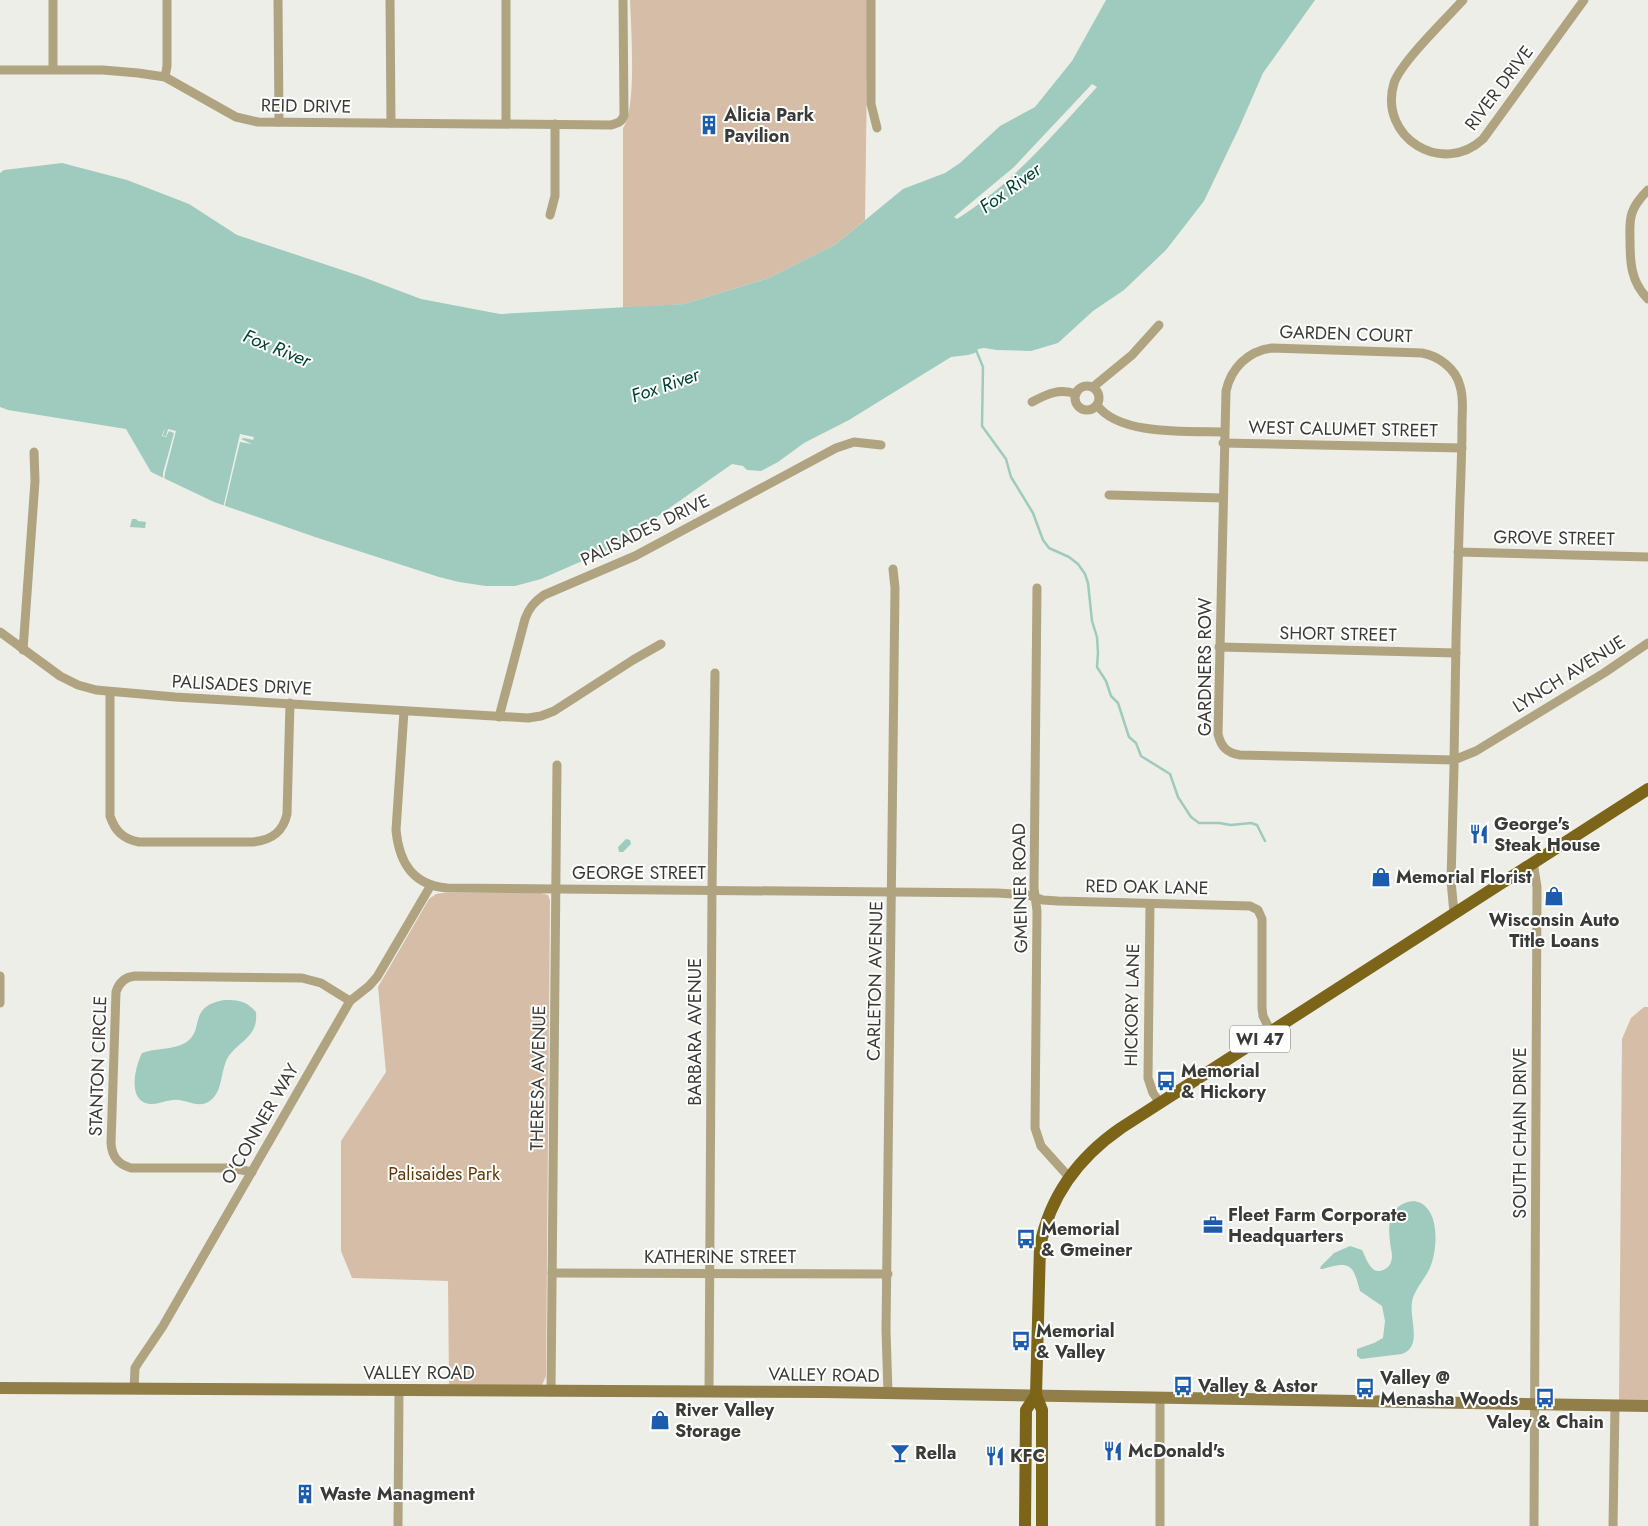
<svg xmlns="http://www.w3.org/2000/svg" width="1648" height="1526" viewBox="0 0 1648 1526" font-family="Jost,sans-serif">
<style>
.green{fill:#d6bda8}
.water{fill:#9ecbbd;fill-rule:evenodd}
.pier{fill:#edeee8}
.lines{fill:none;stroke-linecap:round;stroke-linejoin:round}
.stream{stroke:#9ecbbd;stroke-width:2.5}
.street{stroke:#b0a380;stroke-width:9}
.secondary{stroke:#917e49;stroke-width:12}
.primary{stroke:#7c6418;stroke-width:12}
.labels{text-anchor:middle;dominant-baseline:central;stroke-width:4;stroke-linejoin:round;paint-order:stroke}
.shield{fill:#fffffe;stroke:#757573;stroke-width:1}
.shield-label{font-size:16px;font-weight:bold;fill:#3a3a38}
.street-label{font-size:18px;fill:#3a3a38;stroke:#fffffe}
.poi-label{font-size:18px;font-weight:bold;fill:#3a3a38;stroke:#fffffe;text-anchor:start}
.park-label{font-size:18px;fill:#603708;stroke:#fffffe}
.water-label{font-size:19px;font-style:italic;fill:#004235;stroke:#fffffe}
</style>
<rect width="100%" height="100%" fill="#edeee8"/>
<g class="green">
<path d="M630,0H868L865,220L836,244L769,278L684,304L623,308V128C637,109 631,27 630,0Z"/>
<polygon points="443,893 541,893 548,895 550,901 546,1376 542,1385 449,1385 448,1281 352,1278 341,1251 341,1141 386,1072 378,987 429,899 436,894"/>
<polygon points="1644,1007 1648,1007 1648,1401 1619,1400 1622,1039 1631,1018"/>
</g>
<g class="water">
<path d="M1106,0H1315L1263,73L1239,128L1204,201L1166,250L1124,290L1093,311L1058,343L1031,351L997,350L984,348L978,349L975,353L968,355L951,357L849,420L804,443L778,462L761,471L747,470L743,466L732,464L614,547L541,579L515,586H486L459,582L439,577L315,537L214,502L151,472L126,429L8,410L0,407V173L4,170L62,163L127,180L189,204L237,235L360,276L421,299L500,314L684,304L769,278L836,244L903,189L945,173L960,163L1000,126L1035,107L1072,61ZM1092,84L1097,87C1052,136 1013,183 957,219L954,217L1014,167Z"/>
<polygon points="132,519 136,519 138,521 146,522 145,528 130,527"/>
<polygon points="626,839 630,840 631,844 623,852 619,852 618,847"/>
<path d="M225,1000C239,1000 246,1001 256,1012C258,1034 245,1038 232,1052C219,1065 225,1089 211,1100C201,1109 189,1101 178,1100C169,1099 161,1104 152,1104C126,1103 135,1067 142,1053C155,1048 173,1050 185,1043C206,1031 186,1006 225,1000Z"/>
<path d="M1414,1201C1440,1205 1438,1246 1431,1265C1427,1277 1414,1289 1412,1302C1409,1318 1423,1347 1402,1354L1361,1359L1357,1356V1349L1374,1343L1383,1338L1385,1321L1382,1306L1360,1291C1353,1266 1352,1260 1323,1269H1320L1321,1266L1334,1253L1350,1246L1362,1250C1367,1259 1371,1277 1385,1269C1390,1267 1392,1261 1392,1256C1392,1251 1390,1246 1390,1241C1387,1221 1392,1203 1414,1201Z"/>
</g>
<g class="pier">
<polygon points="165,427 163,436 166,436 168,429 176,431 165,473 164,481 163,480 163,473 174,433 169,431 166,437 162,436"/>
<polygon points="240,434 254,437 253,440 244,438 241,439 252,444 240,442 224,509 223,508"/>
</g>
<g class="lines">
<polyline class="stream" points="976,350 983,367 982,426 1006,459 1011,477 1033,513 1043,540 1049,548 1069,557 1078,564 1085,574 1088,583 1092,621 1097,637 1098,653 1097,667 1106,681 1111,696 1118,703 1129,737 1136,743 1141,756 1170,774 1178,797 1191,817 1199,823 1219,823 1231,825 1251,823 1257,825 1265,841"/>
<g class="street">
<polyline points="53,0 53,69"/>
<polyline points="278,0 279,122"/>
<polyline points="390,0 391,123"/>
<polyline points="871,0 871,104 877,128"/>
<path d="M1463,0C1446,19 1401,62 1394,83C1378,137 1442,177 1483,139L1584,0"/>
<path d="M0,70H103L138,73L165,77L236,117L258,122L611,125C618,123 622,122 624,115L623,0"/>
<polyline points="165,77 167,66 167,0"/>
<polyline points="506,123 506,0"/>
<path d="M1648,190C1641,197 1635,204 1632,213C1629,222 1630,231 1630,240C1630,263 1631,282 1648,299"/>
<polyline points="550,215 555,196 555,124"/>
<circle cx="1087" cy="398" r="12"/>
<polyline points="1093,387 1132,355 1159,325"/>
<path d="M1032,402C1047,394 1059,388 1076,394"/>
<path d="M1097,405C1119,436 1190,431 1224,432"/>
<polyline points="1223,443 1462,448"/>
<polyline points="1109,495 1223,498"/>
<polyline points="1458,552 1648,557"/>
<polyline points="1037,588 1034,888 1037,911 1035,1128 1041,1146 1069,1177"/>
<polyline points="0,632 60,676 78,685 96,690 175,697 528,718 541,716 554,711 633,660 661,644"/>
<polyline points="1219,647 1456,653"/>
<polyline points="23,650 35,481 34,452"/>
<path d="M110,692V816C115,831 123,839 139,842H253C272,840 283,832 287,814L290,703"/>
<path d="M404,711L396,830C399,862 412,885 447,888L997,893L1028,895L1043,900L1058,901L1250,906L1258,910L1262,919V1008L1263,1016L1271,1032"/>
<path d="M499,717L525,619C529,608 534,602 544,595L635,556L836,448L854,442L881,445"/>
<polyline points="1533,862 1537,887 1534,1526"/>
<polyline points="1150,904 1148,1078 1153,1093 1160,1103"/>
<path d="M1454,913L1451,881L1454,767V760C1455,673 1457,586 1460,499C1461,474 1462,449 1462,423C1462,411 1464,398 1460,386C1456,369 1439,356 1422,353L1272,348C1248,351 1231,368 1226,391L1218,734C1221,747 1227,753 1240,755L1454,760L1476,751L1604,673L1648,643"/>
<polyline points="0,976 0,1003"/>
<path d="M252,1172L232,1168H131C118,1164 112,1157 111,1143L116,992C119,982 125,977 135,976L302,978L321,983L350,1001"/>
<polyline points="552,1273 888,1274"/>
<polyline points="134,1389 135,1368 138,1363 163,1326 350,1001 369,986 377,977 431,885"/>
<polyline points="551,1392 557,765"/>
<polyline points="709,1392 712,889 715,673"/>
<polyline points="888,1393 886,1330 895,588 893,569"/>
<polyline points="398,1526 399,1391"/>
<polyline points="1160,1526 1160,1398"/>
<polyline points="1613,1526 1615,1405"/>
</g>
<polyline class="secondary" points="0,1388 824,1392 1648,1406"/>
<g class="primary">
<polyline points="1025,1526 1026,1410 1036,1395"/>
<path d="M1042,1526V1410L1036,1395L1040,1246C1050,1196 1079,1157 1121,1128L1648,789"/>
</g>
</g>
<defs>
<symbol id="building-bare" viewBox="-9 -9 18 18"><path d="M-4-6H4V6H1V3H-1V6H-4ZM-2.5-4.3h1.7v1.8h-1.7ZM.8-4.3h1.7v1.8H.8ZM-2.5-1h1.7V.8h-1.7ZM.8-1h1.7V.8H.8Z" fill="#1d5bad" stroke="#fffffe" stroke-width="2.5" paint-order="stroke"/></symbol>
<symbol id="restaurant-bare" viewBox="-9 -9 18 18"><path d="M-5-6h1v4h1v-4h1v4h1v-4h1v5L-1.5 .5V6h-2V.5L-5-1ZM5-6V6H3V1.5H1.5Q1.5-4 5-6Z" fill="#1d5bad" stroke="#fffffe" stroke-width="2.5" paint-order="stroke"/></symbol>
<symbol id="shop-bare" viewBox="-9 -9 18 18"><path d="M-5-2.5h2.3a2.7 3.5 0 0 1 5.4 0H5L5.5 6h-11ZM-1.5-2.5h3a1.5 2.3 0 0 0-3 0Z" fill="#1d5bad" stroke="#fffffe" stroke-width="2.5" paint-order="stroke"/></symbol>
<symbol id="bus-bare" viewBox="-9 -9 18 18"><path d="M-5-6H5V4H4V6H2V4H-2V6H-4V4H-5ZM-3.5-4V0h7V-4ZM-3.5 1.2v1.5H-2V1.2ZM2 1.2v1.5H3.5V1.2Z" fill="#1d5bad" stroke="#fffffe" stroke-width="2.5" paint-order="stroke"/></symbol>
<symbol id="office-bare" viewBox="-9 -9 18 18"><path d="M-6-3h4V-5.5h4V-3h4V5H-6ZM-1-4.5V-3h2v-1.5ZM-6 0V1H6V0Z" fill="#1d5bad" stroke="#fffffe" stroke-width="2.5" paint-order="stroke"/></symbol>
<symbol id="bar-bare" viewBox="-9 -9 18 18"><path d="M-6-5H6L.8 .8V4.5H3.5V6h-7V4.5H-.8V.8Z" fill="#1d5bad" stroke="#fffffe" stroke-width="2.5" paint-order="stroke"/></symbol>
</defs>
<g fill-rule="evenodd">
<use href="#building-bare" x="695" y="111" width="28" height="28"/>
<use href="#restaurant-bare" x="1465" y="820" width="28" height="28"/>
<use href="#shop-bare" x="1367" y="863" width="28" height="28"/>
<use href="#shop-bare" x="1540" y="882" width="28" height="28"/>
<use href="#bus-bare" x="1152" y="1067" width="28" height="28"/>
<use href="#office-bare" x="1199" y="1211" width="28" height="28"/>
<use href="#bus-bare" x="1012" y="1225" width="28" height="28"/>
<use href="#bus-bare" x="1007" y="1327" width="28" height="28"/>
<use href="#bus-bare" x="1169" y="1372" width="28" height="28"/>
<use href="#bus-bare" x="1351" y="1374" width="28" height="28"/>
<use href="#bus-bare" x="1531" y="1384" width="28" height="28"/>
<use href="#shop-bare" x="646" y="1406" width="28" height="28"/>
<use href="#restaurant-bare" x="1099" y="1437" width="28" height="28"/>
<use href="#bar-bare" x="886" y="1439" width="28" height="28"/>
<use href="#restaurant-bare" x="981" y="1442" width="28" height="28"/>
<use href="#building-bare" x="291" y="1480" width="28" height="28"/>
</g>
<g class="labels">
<rect class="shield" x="1230" y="1025.5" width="60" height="27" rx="4"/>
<g class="shield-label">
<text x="1260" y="1039">WI 47</text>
</g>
<g class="street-label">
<text transform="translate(1499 88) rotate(-53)">RIVER DRIVE</text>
<text transform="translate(306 106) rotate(1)">REID DRIVE</text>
<text transform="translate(1346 334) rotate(2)">GARDEN COURT</text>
<text transform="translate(1343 429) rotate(1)">WEST CALUMET STREET</text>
<text transform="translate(645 530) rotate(-26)">PALISADES DRIVE</text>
<text transform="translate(1554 538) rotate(1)">GROVE STREET</text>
<text transform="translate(1338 634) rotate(1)">SHORT STREET</text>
<text transform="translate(1205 667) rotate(-90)">GARDNERS ROW</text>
<text transform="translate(1569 674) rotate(-32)">LYNCH AVENUE</text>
<text transform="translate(242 685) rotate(3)">PALISADES DRIVE</text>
<text x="639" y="873">GEORGE STREET</text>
<text transform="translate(1147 887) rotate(1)">RED OAK LANE</text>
<text transform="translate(1020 888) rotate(-91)">GMEINER ROAD</text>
<text transform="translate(875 981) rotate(-89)">CARLETON AVENUE</text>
<text transform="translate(1132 1005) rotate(-89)">HICKORY LANE</text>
<text transform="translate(695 1032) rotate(-90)">BARBARA AVENUE</text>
<text transform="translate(98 1066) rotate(-88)">STANTON CIRCLE</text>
<text transform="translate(538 1078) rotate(-89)">THERESA AVENUE</text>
<text transform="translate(260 1124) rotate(-60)">O'CONNER WAY</text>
<text transform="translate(1520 1133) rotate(-90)">SOUTH CHAIN DRIVE</text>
<text x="720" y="1257">KATHERINE STREET</text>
<text x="419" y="1373">VALLEY ROAD</text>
<text transform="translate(824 1375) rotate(1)">VALLEY ROAD</text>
</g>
<g class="poi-label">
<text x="724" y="115">Alicia Park<tspan x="724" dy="21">Pavilion</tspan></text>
<text x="1494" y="824">George's<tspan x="1494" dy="21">Steak House</tspan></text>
<text x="1396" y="877">Memorial Florist</text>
<text x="1554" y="920" text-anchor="middle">Wisconsin Auto<tspan x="1554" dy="21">Title Loans</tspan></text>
<text x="1181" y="1071">Memorial<tspan x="1181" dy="21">&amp; Hickory</tspan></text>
<text x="1228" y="1215">Fleet Farm Corporate<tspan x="1228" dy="21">Headquarters</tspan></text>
<text x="1041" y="1229">Memorial<tspan x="1041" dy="21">&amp; Gmeiner</tspan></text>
<text x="1036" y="1331">Memorial<tspan x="1036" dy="21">&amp; Valley</tspan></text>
<text x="1380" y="1378">Valley @<tspan x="1380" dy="21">Menasha Woods</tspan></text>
<text x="1198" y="1386">Valley &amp; Astor</text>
<text x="675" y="1410">River Valley<tspan x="675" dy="21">Storage</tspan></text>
<text x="1545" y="1422" text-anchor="middle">Valey &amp; Chain</text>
<text x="1128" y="1451">McDonald's</text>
<text x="915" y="1453">Rella</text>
<text x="1010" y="1456">KFC</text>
<text x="320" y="1494">Waste Managment</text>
</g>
<g class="park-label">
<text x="444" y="1174">Palisaides Park</text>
</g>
<g class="water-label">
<text transform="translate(1010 188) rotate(-36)">Fox River</text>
<text transform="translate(277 348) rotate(22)">Fox River</text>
<text transform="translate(665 385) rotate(-19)">Fox River</text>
</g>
</g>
</svg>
